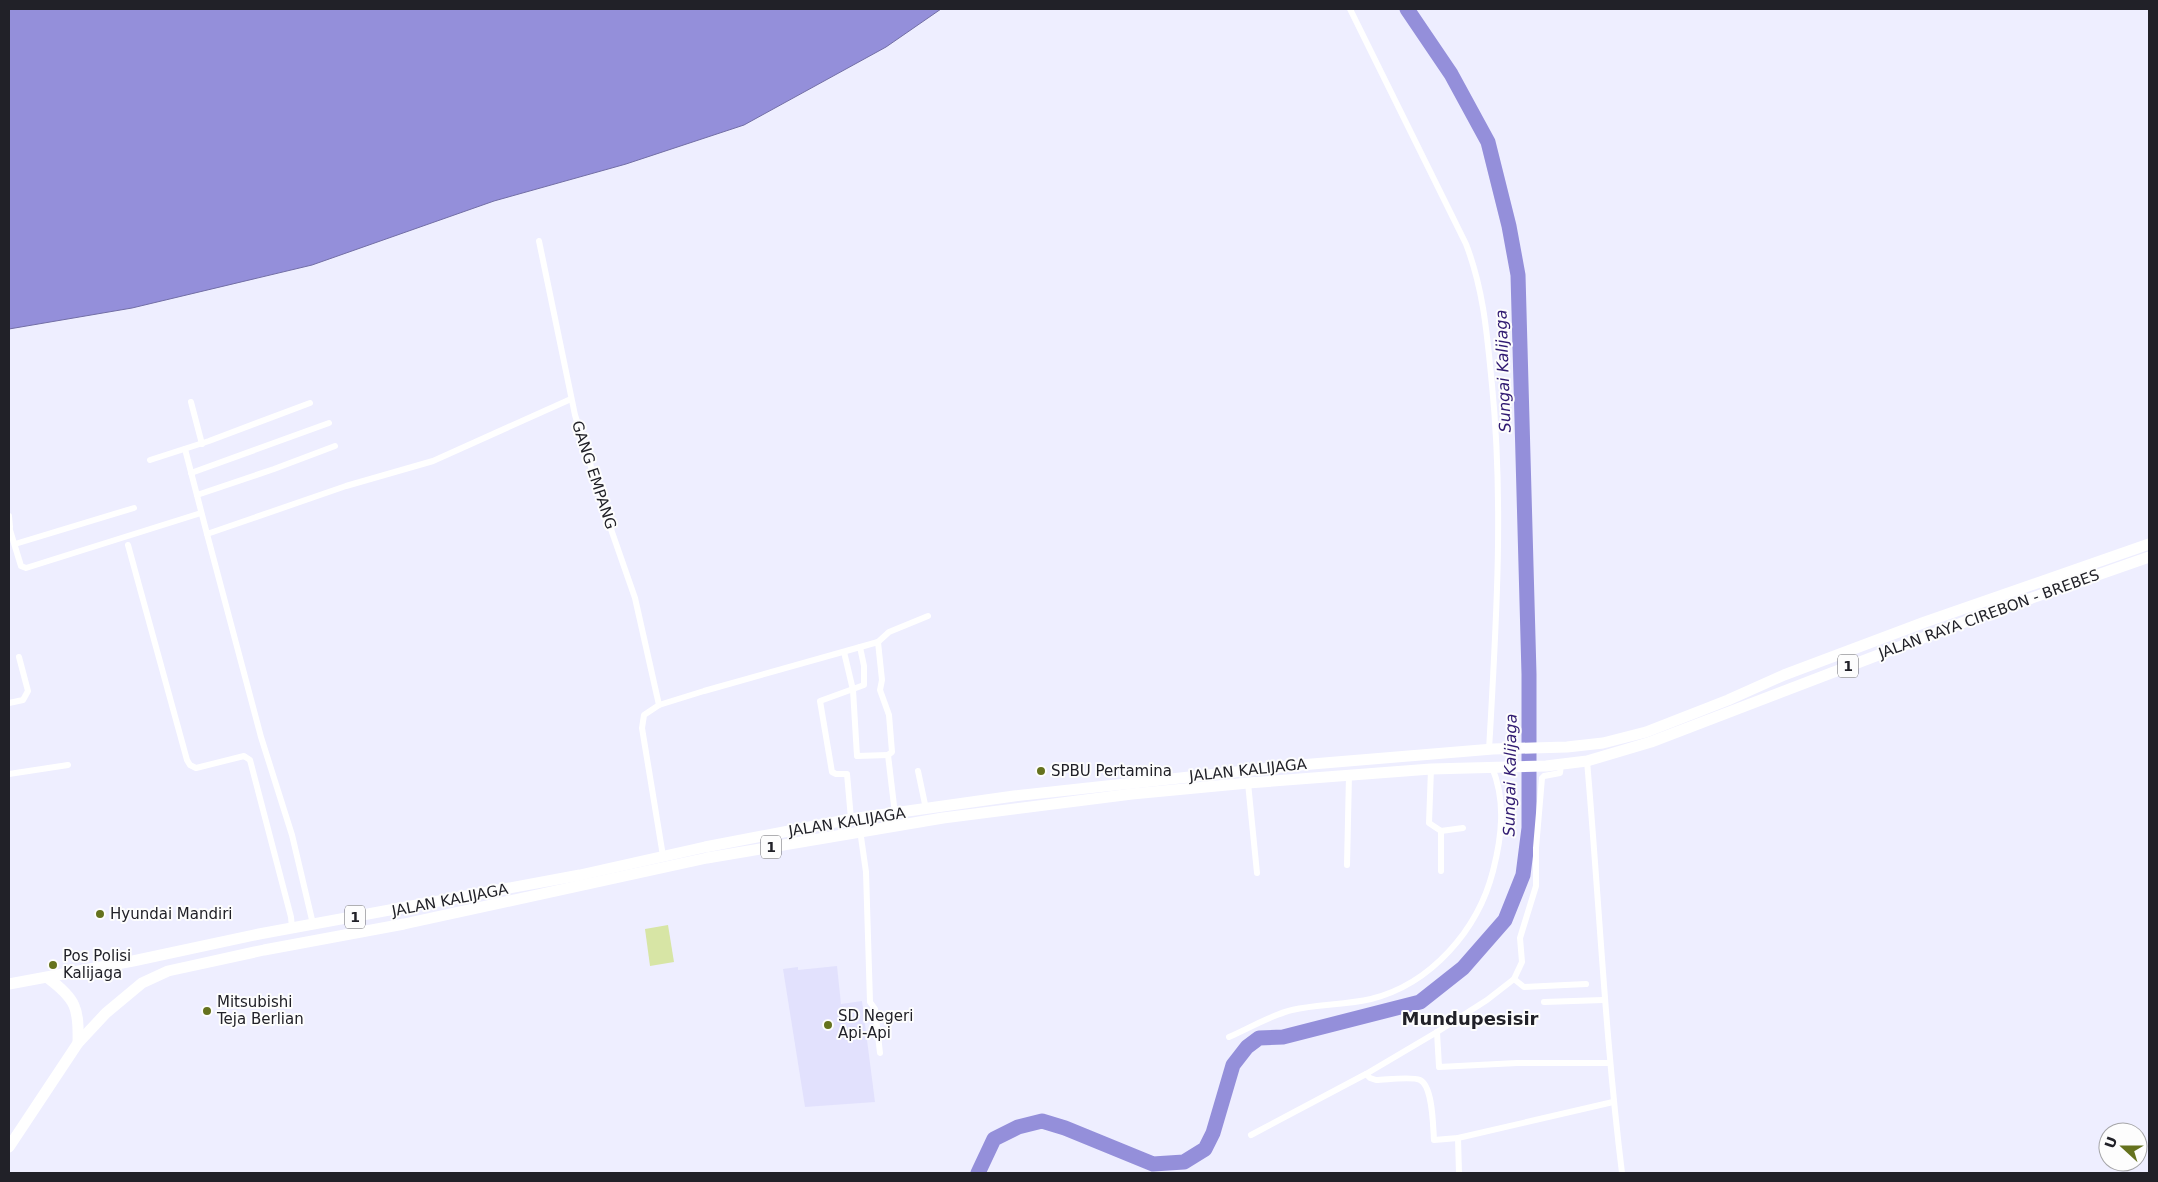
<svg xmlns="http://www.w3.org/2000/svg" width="2158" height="1182" viewBox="0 0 2158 1182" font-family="'DejaVu Sans',sans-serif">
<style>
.built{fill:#e2e1fd}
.green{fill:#d7e5a5}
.water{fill:#948fda;stroke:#726ea5}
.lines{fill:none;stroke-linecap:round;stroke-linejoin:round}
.river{stroke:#948fda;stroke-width:15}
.minor{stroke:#fff;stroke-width:6}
.trunk{stroke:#fff;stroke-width:11}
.poi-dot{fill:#65721e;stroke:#fdfdfd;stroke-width:2}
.labels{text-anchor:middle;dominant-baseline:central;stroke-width:4;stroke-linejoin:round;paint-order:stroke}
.shield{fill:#fdfdfd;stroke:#636368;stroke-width:1}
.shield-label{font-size:14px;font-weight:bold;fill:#212128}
.street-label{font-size:15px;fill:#212128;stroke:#fdfdfd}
.poi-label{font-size:15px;fill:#212128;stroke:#fdfdfd;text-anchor:start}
.water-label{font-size:16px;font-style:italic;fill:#301a71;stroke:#fdfdfd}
.quarter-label{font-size:18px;font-weight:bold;fill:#212128;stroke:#fdfdfd}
</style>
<rect width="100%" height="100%" fill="#eef"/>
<polygon class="built" points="837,966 841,1004 862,1001 875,1102 805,1107 783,969 798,967 798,970"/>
<polygon class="green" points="668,925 674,962 650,966 645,929"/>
<polygon class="water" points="9,9 941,9 886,47 744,125 626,164 494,201 312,265 132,308 9,329"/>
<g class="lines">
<polyline class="river" points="978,1173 994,1139 1018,1127 1042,1121 1065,1128 1153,1164 1184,1162 1205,1149 1213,1133 1233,1065 1247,1047 1259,1038 1283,1037 1420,1002 1463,968 1505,920 1523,875 1529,828 1529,674 1518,275 1509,226 1488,142 1451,74 1407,9"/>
<g class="minor">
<path d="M1350,9L1466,244C1484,291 1487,335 1492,385C1504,506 1496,628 1489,750"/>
<polyline points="539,241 575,415 605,512 635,598 659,705"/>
<polyline points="191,402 202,444"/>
<polyline points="185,449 207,534 346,486 433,461 571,399"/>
<polyline points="150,460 209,441 310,403"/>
<polyline points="191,473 329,423"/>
<polyline points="197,495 274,469 335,446"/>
<polyline points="9,516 10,527"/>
<polyline points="9,527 21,566 26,568 201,513"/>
<polyline points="207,534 261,737 292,835 313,924"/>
<polyline points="15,544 134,508"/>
<polyline points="128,545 187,760 190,765 196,768 244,756 250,760 291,917 292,928"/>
<polyline points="878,642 882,680 880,690 889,715 892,752 888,755 895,814"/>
<polyline points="844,652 853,690 857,756 888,755"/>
<polyline points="9,703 23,700 28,691 19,657"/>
<path d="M1587,761C1599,898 1605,1036 1622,1173"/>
<path d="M1561,764L1560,773L1544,776L1542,778L1536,848V886L1520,938L1522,962L1514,979L1487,1000L1437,1032L1366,1074L1370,1078L1376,1080C1386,1080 1411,1076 1420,1080C1433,1086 1433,1127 1434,1140L1458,1138L1613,1102"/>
<polyline points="1431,769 1429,823 1441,831 1463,828"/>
<polyline points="918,771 926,809"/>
<polyline points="9,774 68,765"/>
<polyline points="1248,783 1257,873"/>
<polyline points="851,819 847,774 836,774 832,772 820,701 864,685 864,666 860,647"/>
<polyline points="860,830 866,872 870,1002 875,1009 880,1053"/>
<polyline points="1441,831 1441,871"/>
<polyline points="663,856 642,728 644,715 659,705 704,691 878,642 889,632 928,616"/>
<polyline points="1347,865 1349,775"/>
<polyline points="1514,979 1524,987 1586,984"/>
<polyline points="1544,1002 1603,1000"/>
<polyline points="1437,1032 1439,1067 1517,1063 1609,1063"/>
<path d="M1229,1037C1250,1028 1271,1015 1292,1010C1318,1004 1345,1005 1371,999C1431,984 1478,930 1493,871C1502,836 1506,801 1492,767"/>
<polyline points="1251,1135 1366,1074"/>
<polyline points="1458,1138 1459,1173"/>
</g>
<g class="trunk">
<path d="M48,978C76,999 79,1008 78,1043"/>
<polyline points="9,984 133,961 259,934 580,875 705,847 851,819 1014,796 1300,765 1493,749 1567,747 1603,743 1646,732 1728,700 1784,675 1925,622 2149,544"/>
<polyline points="9,1147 78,1043 106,1013 142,983 168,971 264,950 404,924 707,858 943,818 1132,794 1248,783 1431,769 1546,766 1587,761 1651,742 1975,618 2149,557"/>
</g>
</g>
<g class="poi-dot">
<circle cx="1041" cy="771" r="5"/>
<circle cx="100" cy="914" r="5"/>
<circle cx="53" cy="965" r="5"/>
<circle cx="207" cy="1011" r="5"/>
<circle cx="828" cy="1025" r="5"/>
</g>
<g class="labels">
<g class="shield">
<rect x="1838" y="654.5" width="20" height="23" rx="4"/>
<rect x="761" y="835.5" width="20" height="23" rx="4"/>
<rect x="345" y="905.5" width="20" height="23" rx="4"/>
</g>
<g class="shield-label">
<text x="1848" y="666">1</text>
<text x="771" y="847">1</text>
<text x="355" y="917">1</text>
</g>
<g class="street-label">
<text transform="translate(594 475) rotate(72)">GANG EMPANG</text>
<text transform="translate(1989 614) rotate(-20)">JALAN RAYA CIREBON - BREBES</text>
<text transform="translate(1248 770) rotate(-6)">JALAN KALIJAGA</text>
<text transform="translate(847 822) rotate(-9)">JALAN KALIJAGA</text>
<text transform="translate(450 900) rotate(-11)">JALAN KALIJAGA</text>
</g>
<g class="poi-label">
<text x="1051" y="771">SPBU Pertamina</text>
<text x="110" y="914">Hyundai Mandiri</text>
<text x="63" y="956">Pos Polisi<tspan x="63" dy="17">Kalijaga</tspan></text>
<text x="217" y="1002">Mitsubishi<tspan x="217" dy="17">Teja Berlian</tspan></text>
<text x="838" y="1016">SD Negeri<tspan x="838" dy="17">Api-Api</tspan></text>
</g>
<g class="water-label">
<text transform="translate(1503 371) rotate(-92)">Sungai Kalijaga</text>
<text transform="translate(1510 775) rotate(-89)">Sungai Kalijaga</text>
</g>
<g class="quarter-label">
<text x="1470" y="1018">Mundupesisir</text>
</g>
</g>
<rect width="2158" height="1182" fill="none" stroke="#212128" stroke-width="20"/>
<g transform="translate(2123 1147) rotate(291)"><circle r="24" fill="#fdfdfd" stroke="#a5a5a8"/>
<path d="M0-4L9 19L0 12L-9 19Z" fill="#65721e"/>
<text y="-8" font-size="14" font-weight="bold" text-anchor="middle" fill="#212128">U</text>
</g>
</svg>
